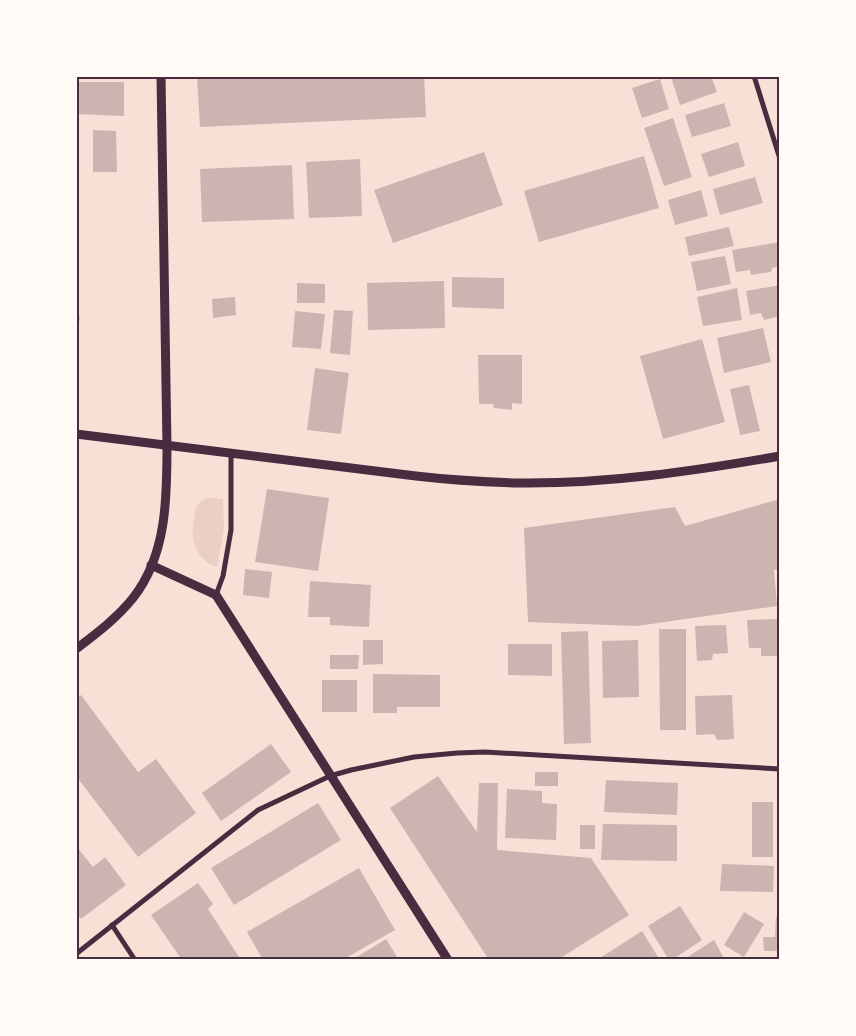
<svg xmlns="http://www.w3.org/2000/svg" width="856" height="1036" viewBox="0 0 856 1036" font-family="'Noto Sans',sans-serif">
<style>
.green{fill:#ebcfc5}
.building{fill:#ccb4b1}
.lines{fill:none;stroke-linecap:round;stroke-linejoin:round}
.minor{stroke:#4a2c40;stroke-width:5}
.tertiary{stroke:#4a2c40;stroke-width:9}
.neatline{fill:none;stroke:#4a2c40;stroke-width:2}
</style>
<rect width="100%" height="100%" fill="#f7e1d7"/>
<path class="green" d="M208,498L223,499L224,529L217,567C195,559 190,540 194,519C195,509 197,501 208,498Z"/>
<g class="building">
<polygon points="197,76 424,76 426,117 200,127"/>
<polygon points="711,76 717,92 680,105 671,77"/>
<polygon points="660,79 669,109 642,118 632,88"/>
<polygon points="76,82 124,82 124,116 76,114"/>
<polygon points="724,103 731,126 692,137 685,115"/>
<polygon points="673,118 692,177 664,186 644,128"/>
<polygon points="93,130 116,131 117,172 93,172"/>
<polygon points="738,142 745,166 709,177 701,154"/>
<polygon points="484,152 503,205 393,243 374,190"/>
<polygon points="644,156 659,208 539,242 524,191"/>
<polygon points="360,159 362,216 309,218 306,162"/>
<polygon points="292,165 294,219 202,222 200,169"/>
<polygon points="755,177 763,203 720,215 713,189"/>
<polygon points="701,190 708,216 675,225 668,200"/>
<polygon points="729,227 734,246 689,256 685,237"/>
<polygon points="780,242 780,266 772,268 771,272 751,275 750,270 736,272 732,250"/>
<polygon points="725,256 731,284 697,291 691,262"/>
<polygon points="452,277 504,278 504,309 452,307"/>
<polygon points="444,281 445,328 368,330 367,283"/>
<polygon points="297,283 325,284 325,303 297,303"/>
<polygon points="780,285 780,316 764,320 761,313 750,315 746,291"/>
<polygon points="737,288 742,320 703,326 697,297"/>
<polygon points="235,297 236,315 213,318 212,299"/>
<polygon points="334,310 353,311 350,355 330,353"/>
<polygon points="295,311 325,314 321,349 292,347"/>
<polygon points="76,317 80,317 77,335 76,335"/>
<polygon points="763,328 771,362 724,373 717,338"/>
<polygon points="702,339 725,422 663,439 640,356"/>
<polygon points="478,355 522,355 522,404 512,403 512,410 494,408 493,404 479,404"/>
<polygon points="315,368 349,373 341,434 307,430"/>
<polygon points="749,385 760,431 740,435 730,389"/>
<polygon points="267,489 329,498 318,571 255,562"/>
<polygon points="780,499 780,569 774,570 777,606 637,626 528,622 524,528 675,507 685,526"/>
<polygon points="245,569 272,572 269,598 243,595"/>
<polygon points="310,581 371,585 369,627 330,625 330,617 308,617"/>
<polygon points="780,619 780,656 761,656 761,648 749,648 747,620"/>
<polygon points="726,625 728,653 713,654 712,660 697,661 695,626"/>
<polygon points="659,629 686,629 686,730 660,730"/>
<polygon points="588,631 591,743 564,744 561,632"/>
<polygon points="363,640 383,640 383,664 363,665"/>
<polygon points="638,640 639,697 603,698 602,641"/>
<polygon points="508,644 552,644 552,676 508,675"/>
<polygon points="330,655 359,655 358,669 330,669"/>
<polygon points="373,674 440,675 440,707 397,707 397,713 373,713"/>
<rect x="322" y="680" width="35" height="32"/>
<polygon points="81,695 138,772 156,759 196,813 138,857 76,776 76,699"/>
<polygon points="732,695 734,739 717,740 714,734 696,735 695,696"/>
<polygon points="271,744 291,772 221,821 202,793"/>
<rect x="535" y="772" width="23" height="14"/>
<polygon points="438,776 477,832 479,783 498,783 497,850 591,858 629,915 557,960 489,960 390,808"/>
<polygon points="606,780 678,783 677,815 604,812"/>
<polygon points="507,789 542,791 542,803 557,804 556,840 505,838"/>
<rect x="752" y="802" width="21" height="55"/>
<polygon points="318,803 341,840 234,905 211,868"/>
<polygon points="603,824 677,825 677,861 601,860"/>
<rect x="580" y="825" width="15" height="24"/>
<polygon points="76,846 93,867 105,857 126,885 81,919 76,913"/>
<polygon points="722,864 774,866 773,892 720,891"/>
<polygon points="359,868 395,930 342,960 263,960 247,932"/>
<polygon points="198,883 213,904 208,909 241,960 182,960 151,915"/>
<polygon points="680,906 702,940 672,960 669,960 648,926"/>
<polygon points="744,912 764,924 744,957 724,945"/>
<polygon points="776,917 780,917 780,951 764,951 763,937 775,937"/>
<polygon points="642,931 660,960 597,960"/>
<polygon points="386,939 399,960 352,960"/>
<polygon points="714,940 725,960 683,960"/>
</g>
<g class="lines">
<g class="minor">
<polyline points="754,76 780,159"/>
<polyline points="216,595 223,576 231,530 231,453"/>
<polyline points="112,925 135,960"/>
<polyline points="76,954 258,810 330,776 351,770 414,757 457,753 485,752 780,769"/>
</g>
<g class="tertiary">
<path d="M76,434L416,476C450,480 485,482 519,483C607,484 694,471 780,456"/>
<polyline points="151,565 216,595 448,960"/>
<path d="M76,649C97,633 117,618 133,598C167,555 167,497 167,446L161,76"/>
</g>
</g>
<rect width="856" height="1036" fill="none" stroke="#fffaf5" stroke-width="155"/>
<rect x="78" y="78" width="700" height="880" class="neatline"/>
</svg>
